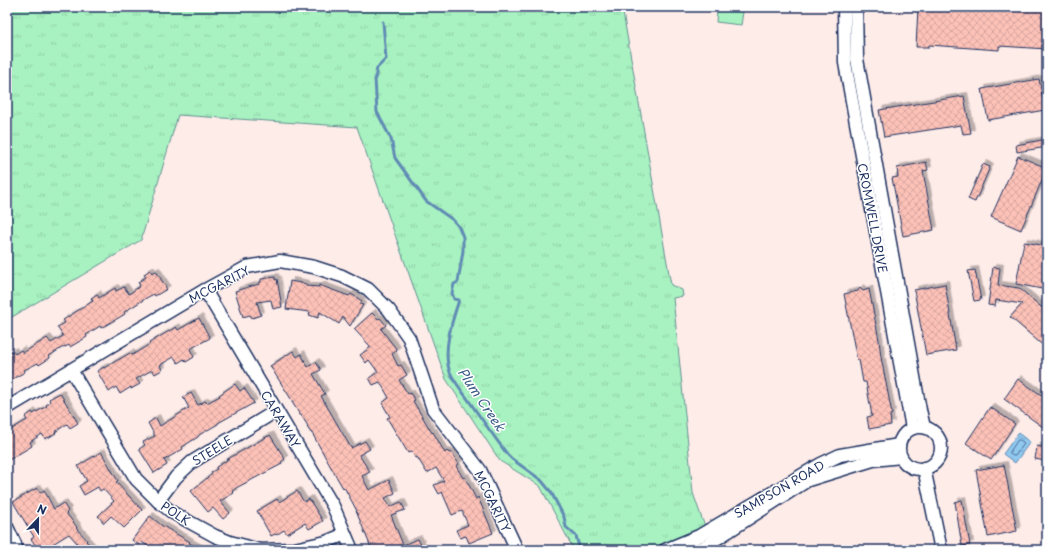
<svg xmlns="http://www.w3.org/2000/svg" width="1054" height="557" viewBox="0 0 1054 557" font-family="'Playpen Sans',sans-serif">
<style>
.grass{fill:url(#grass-tufts);stroke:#629090}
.park{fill:#a8f2c1;stroke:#629090}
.water{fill:url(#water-ripples);stroke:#618bb4}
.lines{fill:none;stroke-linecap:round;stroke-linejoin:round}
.shore{stroke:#4a6c98;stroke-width:1}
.stream{stroke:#618bb4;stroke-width:3}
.building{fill:url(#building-cross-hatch);stroke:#1b2f5e;filter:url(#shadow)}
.minor-casing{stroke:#1b2f5e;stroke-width:15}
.minor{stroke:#fff;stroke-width:12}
.labels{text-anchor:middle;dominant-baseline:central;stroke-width:3;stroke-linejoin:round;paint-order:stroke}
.street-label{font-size:12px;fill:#1b2f5e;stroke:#fff}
.water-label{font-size:13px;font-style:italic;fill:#3e5d89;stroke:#fff}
</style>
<defs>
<pattern id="grass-tufts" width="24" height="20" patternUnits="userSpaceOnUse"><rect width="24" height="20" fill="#a8f2c1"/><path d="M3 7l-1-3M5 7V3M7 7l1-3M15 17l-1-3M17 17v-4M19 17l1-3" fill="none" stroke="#90d0a8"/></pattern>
<pattern id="water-ripples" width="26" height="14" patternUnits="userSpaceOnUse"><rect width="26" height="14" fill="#90c8ee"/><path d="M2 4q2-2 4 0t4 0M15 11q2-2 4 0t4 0" fill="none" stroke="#7cacce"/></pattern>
<pattern id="building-cross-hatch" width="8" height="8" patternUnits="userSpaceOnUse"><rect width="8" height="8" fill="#fcc1b7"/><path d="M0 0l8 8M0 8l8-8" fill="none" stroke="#d7a6a0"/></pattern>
<filter id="shadow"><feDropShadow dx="3.5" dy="-3.5" stdDeviation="0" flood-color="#0004"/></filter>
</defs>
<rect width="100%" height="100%" fill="#feece9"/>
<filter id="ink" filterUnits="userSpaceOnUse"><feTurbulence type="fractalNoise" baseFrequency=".025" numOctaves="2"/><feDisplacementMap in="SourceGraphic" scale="8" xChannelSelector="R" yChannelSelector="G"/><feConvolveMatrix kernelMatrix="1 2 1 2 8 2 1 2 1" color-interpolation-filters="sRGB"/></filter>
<g filter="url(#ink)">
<polygon class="grass" points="7,7 622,7 671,285 682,290 683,296 673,298 693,493 702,519 717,550 574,550 540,486 500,461 446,379 357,127 178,115 141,240 7,320"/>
<polygon class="park" points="717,9 743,12 741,25 716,22"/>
<polygon class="water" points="1018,433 1030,442 1015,463 1003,454"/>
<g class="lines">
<polygon class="shore" points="1018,440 1020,440 1023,442 1024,444 1015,456 1013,456 1010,454 1010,452"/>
<path class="stream" d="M383,22L386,59L377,68L375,79L377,112L391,139L395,158L426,201L453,220L459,227L463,237V251L458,282L454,284L452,293L454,299L459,300C452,321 442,351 450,372C454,381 461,390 467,398C480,417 493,435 507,454L512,459L541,480L551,492L564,517L566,527L576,536L580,550"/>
</g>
<g class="building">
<polygon points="918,7 1047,7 1047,49 999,46 999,50 929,45 929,47 916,47"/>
<polygon points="1039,79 1045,110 988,120 982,89"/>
<polygon points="964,96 971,133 963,134 961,125 884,137 879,110"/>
<polygon points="1047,139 1047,147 1017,152 1016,145"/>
<polygon points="1018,156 1047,168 1021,230 991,217"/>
<polygon points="926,162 928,170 923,171 934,230 903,236 892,178 898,177 897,168"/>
<polygon points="983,164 990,167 975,202 968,199"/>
<polygon points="1024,242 1047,246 1047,290 1016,284"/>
<polygon points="993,267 1000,268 998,285 1019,288 1047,312 1047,349 1010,317 1022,304 996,300 995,306 988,305"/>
<polygon points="150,270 152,273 156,271 167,289 155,296 154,294 148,297 124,312 125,314 115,320 101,328 100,326 86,335 87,337 70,347 69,345 65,347 65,346 49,356 50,358 39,365 38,363 24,370 25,372 7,382 7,355 13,351 15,354 21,350 23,353 47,338 51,343 63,336 57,327 65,323 63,320 93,301 91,298 97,294 99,298 115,288 116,291 124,287 129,294 140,286 138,282 146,277 144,274"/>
<polygon points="975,270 981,300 974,301 968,271"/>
<polygon points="275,277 275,280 277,279 282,307 273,309 271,300 257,302 261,315 252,318 250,315 243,317 235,291 259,284 259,283 261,282 261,279"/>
<polygon points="290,281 306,284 306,286 319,287 319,285 349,296 351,294 362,301 360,304 363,305 350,326 343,317 339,324 320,312 318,318 309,315 310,312 286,309"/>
<polygon points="945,284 956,350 926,355 914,290"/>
<polygon points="860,288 863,291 869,289 879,340 881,357 892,414 890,415 891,425 869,429 867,417 872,416 866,382 863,382 859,360 857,360 844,294 858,291"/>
<polygon points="372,313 378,319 380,318 386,325 381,329 397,350 392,354 398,366 401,365 407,375 399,380 408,394 410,393 415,400 413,401 432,433 433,432 445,453 447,451 449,453 451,452 459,464 456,466 463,478 465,477 476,499 478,497 493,533 469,543 466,536 460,538 456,530 468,525 462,511 452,515 442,492 439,494 434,485 444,481 436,468 427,473 417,457 415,458 412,451 408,453 387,418 390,417 382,403 389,398 380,382 373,385 369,378 378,372 369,360 366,363 360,355 371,347 354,329"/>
<polygon points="199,318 210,338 190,349 194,357 186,362 184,359 178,363 174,357 160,365 162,370 155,374 152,370 136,379 140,384 131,389 131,387 120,394 116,387 109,392 97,371 104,367 104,368 130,353 132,355 134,354 150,344 149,343 176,327 178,330"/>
<polygon points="293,351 297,357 301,354 308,367 316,362 321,370 313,374 325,394 321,396 351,448 365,441 370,449 359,455 370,472 362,476 369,490 389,480 395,493 385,498 390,507 401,502 405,510 391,515 403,545 418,539 422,547 416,550 372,550 356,511 357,511 344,487 343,488 333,471 312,433 311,433 307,427 308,426 301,415 300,415 292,402 293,402 270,366"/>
<polygon points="1018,379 1047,399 1047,430 1004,399"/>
<polygon points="235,384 240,391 244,388 254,403 218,423 218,424 199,435 198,437 182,447 183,449 164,460 167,465 154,473 139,449 145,445 143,442 155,436 148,423 156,418 160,426 189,408 183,397 191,393 198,405 205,401 207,403 220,396 219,395"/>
<polygon points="60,393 78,423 70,428 67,424 55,432 56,433 48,438 48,437 45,439 42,434 30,442 32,446 7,461 7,432 27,420 25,417 32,412 33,414 47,406 46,405 50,402 49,399"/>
<polygon points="990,407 1015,424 991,460 966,443"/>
<polygon points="270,435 285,459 281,462 282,464 236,488 232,491 234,493 220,501 230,513 223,519 213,508 208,512 191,491 212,474 211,472 217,469 216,467 226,461 226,460 268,436 268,437"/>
<polygon points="1037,446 1047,448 1045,461 1035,459"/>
<polygon points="101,452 118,481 116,482 142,510 124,528 111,516 104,523 98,516 114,501 103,489 100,491 98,487 84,495 79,486 87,481 78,466"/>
<polygon points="1004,465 1017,531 988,537 976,470"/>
<polygon points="37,488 40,493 44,490 54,509 63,503 68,511 66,513 77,527 76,528 87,540 86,541 94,550 83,550 69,534 43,550 39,550 31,539 34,537 13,502"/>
<polygon points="297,491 304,502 309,499 323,521 309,529 305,523 287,534 284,530 276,535 275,534 271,536 257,511 277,499 279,502"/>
<polygon points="962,500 970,545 962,546 955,502"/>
<polygon points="150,516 161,525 190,542 189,543 202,550 153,550 142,542 139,545 132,540"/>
</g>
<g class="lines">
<defs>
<g id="minor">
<polyline points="844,7 845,63 912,428"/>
<polyline points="856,7 857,59 920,410 924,427"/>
<polyline points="205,290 333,506 352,550"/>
<polyline points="71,370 136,479 158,501 173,513 215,536 230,542 260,550 294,549 326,542 345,534"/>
<polyline points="7,408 205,290 247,267 280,261 314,267 342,276 368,289 389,310 409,338 433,409 480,470 517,550"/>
<circle cx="920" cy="448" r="21"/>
<polyline points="924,468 941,550"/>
<polyline points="158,501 176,477 192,462 276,411"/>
<polyline points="7,527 15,544 16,550"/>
<polyline points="665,550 699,536 821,464 840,455 899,445"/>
<polyline points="696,550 704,547 808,480 873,460 901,457"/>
</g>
</defs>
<use href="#minor" class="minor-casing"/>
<use href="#minor" class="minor"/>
</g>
</g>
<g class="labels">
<g class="street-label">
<text transform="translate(873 218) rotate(79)">CROMWELL DRIVE</text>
<text transform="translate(219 284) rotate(-27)">MCGARITY</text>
<text transform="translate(281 419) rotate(59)">CARAWAY</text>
<text transform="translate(212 450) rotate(-32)">STEELE</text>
<text transform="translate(779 489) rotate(-30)">SAMPSON ROAD</text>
<text transform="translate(493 501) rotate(64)">MCGARITY</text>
<text transform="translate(176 513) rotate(33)">POLK</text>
</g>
<g class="water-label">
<text transform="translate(482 399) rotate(56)">Plum Creek</text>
</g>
</g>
<rect width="1054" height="557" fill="none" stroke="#fff" stroke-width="24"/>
<rect x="12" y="12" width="1030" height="533" fill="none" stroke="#1b2f5e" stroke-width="1.5" filter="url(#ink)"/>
<g transform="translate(38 519) rotate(22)" stroke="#ffffff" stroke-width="3" paint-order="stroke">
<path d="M0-3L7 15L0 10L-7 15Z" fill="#1b2f5e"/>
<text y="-6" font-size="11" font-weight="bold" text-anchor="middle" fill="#1b2f5e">N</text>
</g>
</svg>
